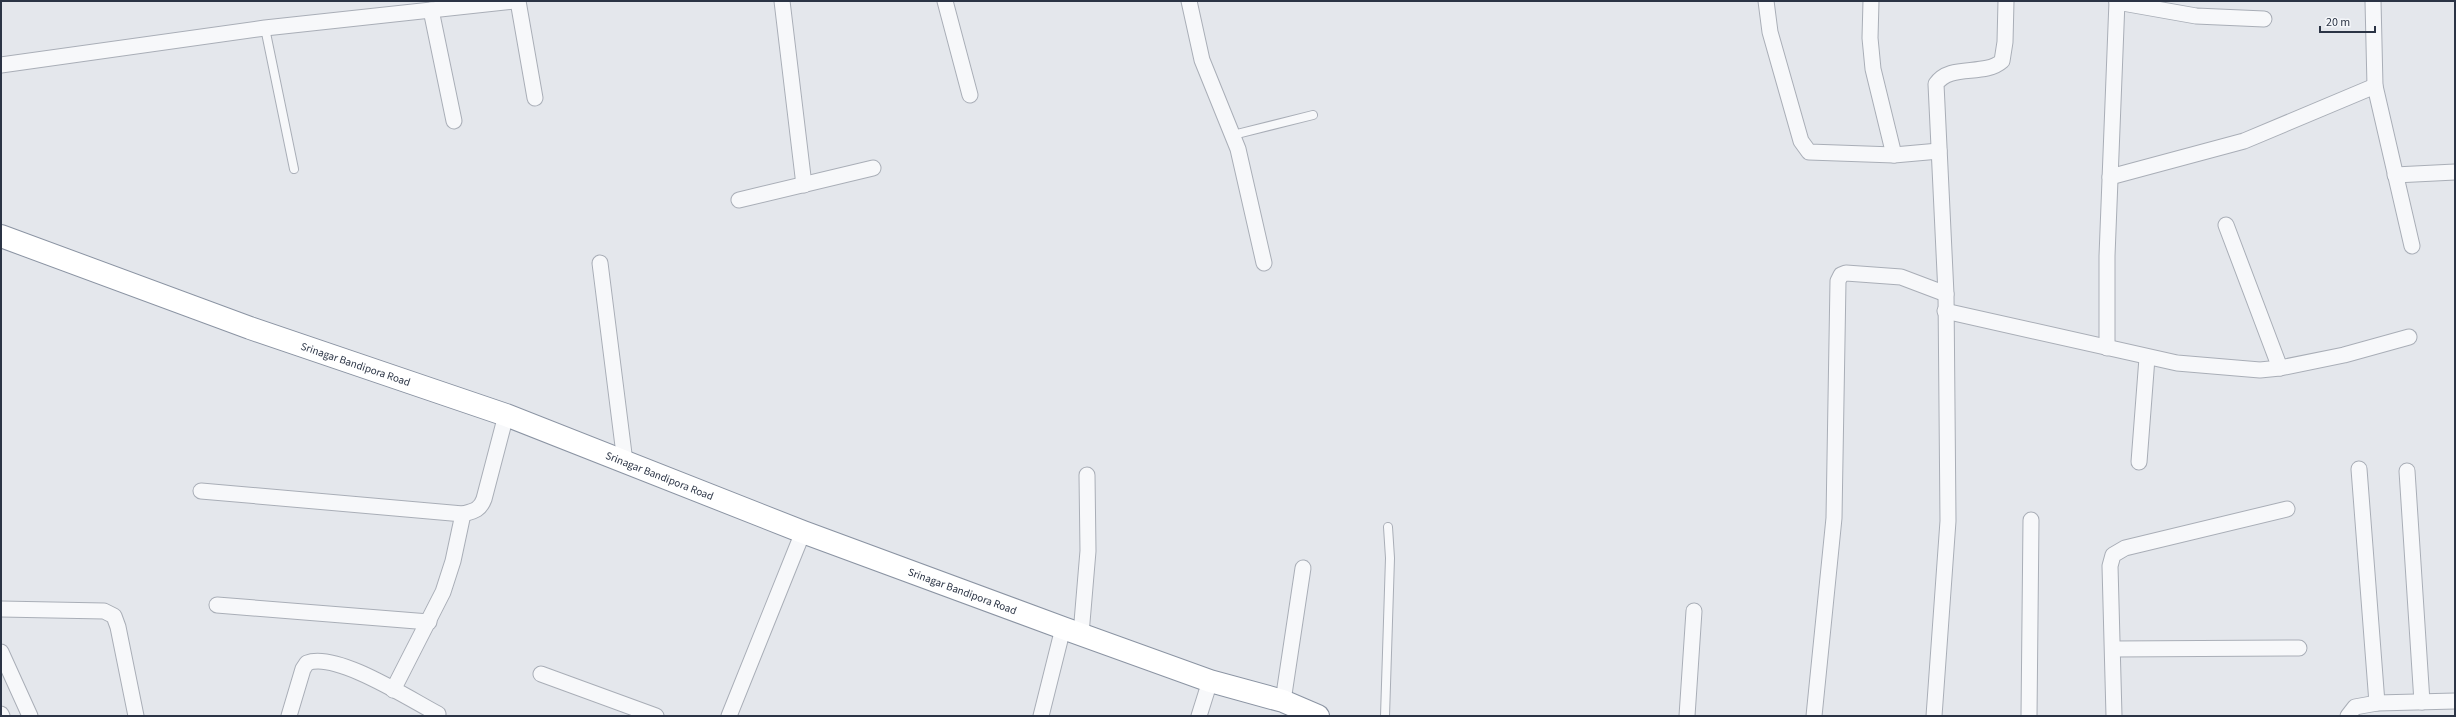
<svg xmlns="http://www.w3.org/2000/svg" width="2456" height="717" viewBox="0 0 2456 717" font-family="'Source Sans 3',sans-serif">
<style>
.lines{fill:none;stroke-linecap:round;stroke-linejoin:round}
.lane-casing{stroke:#a9aeb7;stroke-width:10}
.street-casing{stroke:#a9aeb7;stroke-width:17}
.highway-casing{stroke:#8b94a3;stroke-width:24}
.lane{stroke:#f7f8fa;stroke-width:8}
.street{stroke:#f7f8fa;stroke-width:15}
.highway{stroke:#fff;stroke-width:22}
.labels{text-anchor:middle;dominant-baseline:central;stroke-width:3;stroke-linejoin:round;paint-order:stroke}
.street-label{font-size:11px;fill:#2b3445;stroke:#f4f6f9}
</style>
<rect width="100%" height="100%" fill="#e4e7ec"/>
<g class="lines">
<defs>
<g id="lane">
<polyline points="265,28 294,169"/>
<polyline points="1233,135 1313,115"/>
<polyline points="1385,716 1390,558 1388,527"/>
</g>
<g id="street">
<polyline points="518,1 535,98"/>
<polyline points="782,1 804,185"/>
<polyline points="945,1 970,95"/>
<polyline points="1189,1 1202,60 1238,149 1264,263"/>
<polyline points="1766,1 1770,32 1801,141 1809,152 1894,155 1939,151"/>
<polyline points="1871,1 1870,38 1873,69 1894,155"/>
<polyline points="2373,1 2375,86 2412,246"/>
<polyline points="2117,2 2196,16 2264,19"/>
<polyline points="431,10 454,121"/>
<polyline points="1,65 265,28 514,1"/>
<polyline points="2395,175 2455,172"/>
<polyline points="2110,177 2244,141 2375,86"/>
<polyline points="739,200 873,168"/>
<polyline points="2226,225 2280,368"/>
<polyline points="600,263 625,462"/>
<polyline points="1945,311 2177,363 2260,370 2280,368 2344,355 2409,337"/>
<polyline points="2107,348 2107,256 2117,1"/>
<polyline points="2139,462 2147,358"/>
<polyline points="2359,469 2377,703"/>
<polyline points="2407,471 2422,702"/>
<path d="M201,491L463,514C474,511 480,510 484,499L506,415"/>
<polyline points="217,605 429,622"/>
<polyline points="1,609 104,611 114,616 118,627 136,716"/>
<polyline points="1081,634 1088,551 1087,475"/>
<polyline points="2114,649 2299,648"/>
<polyline points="1,652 30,716"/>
<polyline points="541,674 656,716"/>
<polyline points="393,690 443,592 453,561 463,514"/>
<polyline points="1283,701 1303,568"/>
<polyline points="1,714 2,716"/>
<path d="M289,716L303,669L307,663C336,651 411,700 438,714"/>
<polyline points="729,716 803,532"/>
<polyline points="1041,716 1063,628"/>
<polyline points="1199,716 1210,681"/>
<polyline points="1687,716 1694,611"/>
<polyline points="1814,716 1834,518 1838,281 1841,275 1846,273 1901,277 1946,294"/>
<path d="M1934,716L1948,521L1946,294L1936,84C1950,63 1984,77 2002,61L2005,42L2006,1"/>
<polyline points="2029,716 2031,520"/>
<polyline points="2114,716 2110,566 2113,555 2125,548 2287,509"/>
<polyline points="2348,716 2355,707 2377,703 2455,701"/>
</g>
<g id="highway">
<path id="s1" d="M1,236L250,328L506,415L803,532L1063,628L1210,681L1283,701L1318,716"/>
</g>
</defs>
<use href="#lane" class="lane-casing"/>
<use href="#street" class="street-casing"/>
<use href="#highway" class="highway-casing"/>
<use href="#lane" class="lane"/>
<use href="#street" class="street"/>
<use href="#highway" class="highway"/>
</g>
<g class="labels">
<g class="street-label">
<text stroke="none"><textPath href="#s1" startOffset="377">Srinagar Bandipora Road</textPath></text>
<text stroke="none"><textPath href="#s1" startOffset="701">Srinagar Bandipora Road</textPath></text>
<text stroke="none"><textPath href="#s1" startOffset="1025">Srinagar Bandipora Road</textPath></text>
</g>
</g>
<rect width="2456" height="717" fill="none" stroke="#2b3445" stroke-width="4"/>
<path d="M2320 26v6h55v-6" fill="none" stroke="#2b3445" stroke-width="2"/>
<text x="2326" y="26" font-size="12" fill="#2b3445" stroke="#f4f6f9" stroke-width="3" paint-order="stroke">20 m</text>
</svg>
